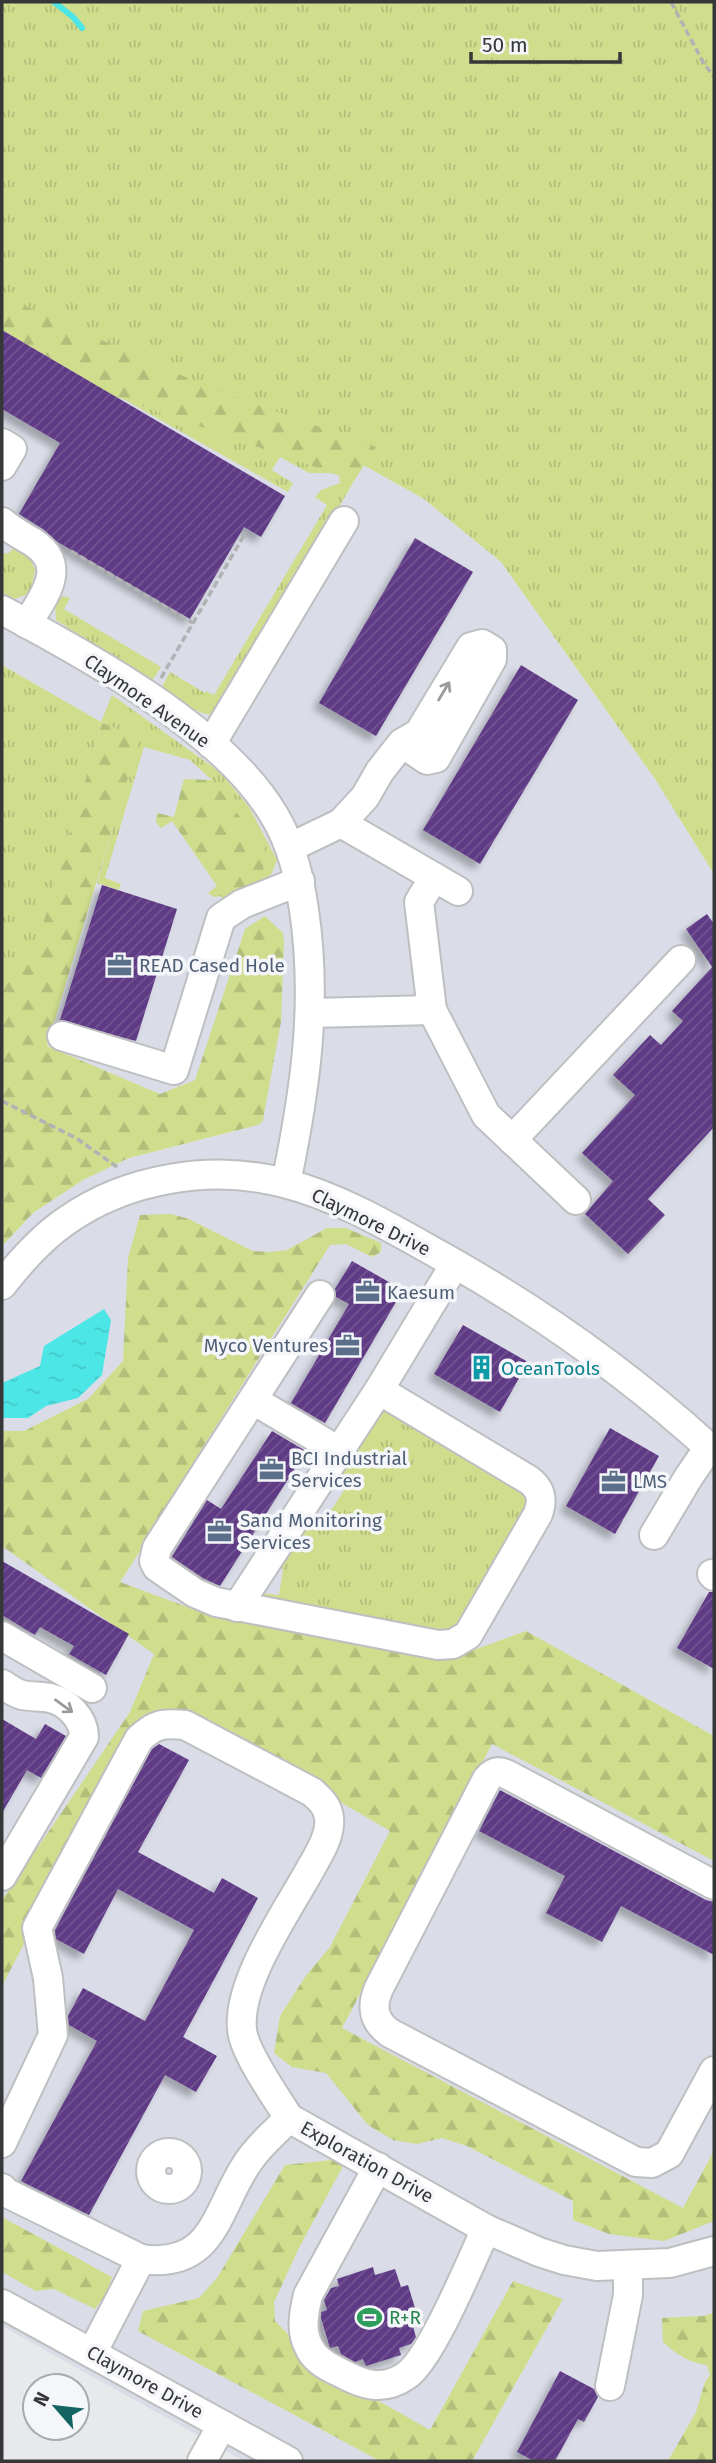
<svg xmlns="http://www.w3.org/2000/svg" width="716" height="2463" viewBox="0 0 716 2463" font-family="'Fira Sans',sans-serif">
<style>
.built{fill:#dadde7}
.grass{fill:url(#grass-tufts)}
.forest{fill:url(#forest-firs)}
.water{fill:url(#water-ripples)}
.lines{fill:none;stroke-linecap:round;stroke-linejoin:round}
.stream{stroke:#4de6e7;stroke-width:6}
.building{fill:url(#building-hatch);filter:url(#shadow)}
.minor-casing{stroke:#bebfc1;stroke-width:32}
.path{stroke:#b1b2b4;stroke-width:3.5;stroke-dasharray:7 3.5;stroke-linecap:butt}
.minor{stroke:#fff;stroke-width:28}
.oneway{stroke:#9a9b9c}
.labels{text-anchor:middle;dominant-baseline:central;stroke-width:7;stroke-linejoin:round;paint-order:stroke}
.street-label{font-size:19px;fill:#363738;stroke:#f5f6f9}
.service-label{font-size:19px;fill:#4e5e75;stroke:#f5f6f9;text-anchor:start}
.culture-label{font-size:19px;fill:#0d838f;stroke:#f5f6f9;text-anchor:start}
.leisure-label{font-size:19px;fill:#27864d;stroke:#f5f6f9;text-anchor:start}
</style>
<defs>
<pattern id="grass-tufts" width="24" height="20" patternUnits="userSpaceOnUse" patternTransform="scale(1.75)"><rect width="24" height="20" fill="#cfdd8c"/><path d="M3 7l-1-3M5 7V3M7 7l1-3M15 17l-1-3M17 17v-4M19 17l1-3" fill="none" stroke="#b2be7a"/></pattern>
<pattern id="forest-firs" width="22" height="20" patternUnits="userSpaceOnUse" patternTransform="scale(1.75)"><rect width="22" height="20" fill="#cfdd8c"/><path d="M5 1l3.5 6h-7zM16 11l3.5 6h-7z" fill="#b2be7a"/></pattern>
<pattern id="water-ripples" width="26" height="14" patternUnits="userSpaceOnUse" patternTransform="scale(1.75)"><rect width="26" height="14" fill="#4de6e7"/><path d="M2 4q2-2 4 0t4 0M15 11q2-2 4 0t4 0" fill="none" stroke="#44c6c7"/></pattern>
<pattern id="building-hatch" width="6" height="6" patternUnits="userSpaceOnUse" patternTransform="scale(1.75)"><rect width="6" height="6" fill="#5f3a86"/><path d="M-1 1l2-2M0 6l6-6M5 7l2-2" fill="none" stroke="#735592"/></pattern>
<filter id="shadow"><feDropShadow dx="-6" dy="6" stdDeviation="3.5" flood-color="#0004"/></filter>
</defs>
<rect width="100%" height="100%" fill="#e8e9eb"/>
<polygon class="built" points="2,308 358,462 424,499 501,562 655,779 714,874 714,2461 244,2461 2,2326 2,1246 33,1213 83,1180 129,1158 248,1128 245,929 196,1080 160,1094 47,1046 97,883 102,723 2,665"/>
<g class="grass">
<polygon points="2,2 714,2 714,874 655,779 501,562 424,499 358,462 2,308"/>
<polygon points="125,400 310,464 335,473 309,473 280,457 272,470 293,483 288,492"/>
<path d="M339,475L354,481L225,705C221,708 216,713 211,714C197,716 173,694 162,687L170,672L205,693L206,691L214,695L327,505L315,497L321,490L340,483Z"/>
<polygon points="14,547 29,556 35,570 31,589 28,594 14,599 2,592 2,554 9,553"/>
<polygon points="63,596 70,598 64,609 161,667 152,681 56,620 55,603"/>
<polygon points="2,665 101,722 112,695 220,772 249,807 277,860 272,873 262,884 212,780 190,760 144,747 105,878 121,884 119,890 97,883 139,738 102,723 31,966 2,955"/>
<path d="M380,1411L393,1413L523,1488L531,1499L530,1513L467,1623C459,1634 450,1638 436,1637L282,1608L268,1603L261,1593L279,1595L283,1569L273,1566L310,1511L324,1521L350,1481L336,1471L371,1419Z"/>
</g>
<g class="forest">
<polygon points="2,296 208,387 376,447 354,481 114,396 2,330"/>
<polygon points="102,723 140,738 47,1046 160,1094 195,1080 245,929 265,916 283,933 284,942 281,1022 264,1114 263,1121 258,1125 129,1158 83,1180 33,1213 2,1246 2,955 31,965"/>
<polygon points="184,779 212,780 265,850 262,884 224,902 221,896 214,897 208,893 217,886 172,821 161,828 156,822 157,813 174,817"/>
<polygon points="171,1214 189,1219 253,1251 270,1252 287,1250 327,1228 346,1228 381,1243 381,1252 372,1257 346,1244 330,1245 196,1458 183,1485 120,1582 198,1611 452,1658 526,1631 714,1736 714,1861 492,1744 342,2028 683,2208 714,2151 714,2221 664,2241 609,2234 573,2220 573,2201 467,2146 442,2138 417,2144 393,2140 368,2125 326,2073 292,2067 274,2053 280,2016 305,1977 330,1947 390,1831 229,1737 134,1733 2,1986 2,1900 130,1712 154,1654 2,1546 2,1431 24,1431 88,1399 123,1361 128,1258 140,1215"/>
<polygon points="332,2160 343,2166 299,2248 274,2302 275,2321 324,2370 430,2430 513,2281 563,2299 472,2461 380,2461 138,2331 143,2311 199,2298 217,2278 285,2165"/>
<polygon points="2,2217 112,2277 106,2294 95,2309 54,2289 36,2291 2,2272"/>
<path d="M714,2313V2461H668L696,2412L705,2382L710,2375L707,2365C689,2363 676,2354 663,2342L662,2318L703,2316Z"/>
</g>
<polygon class="water" points="104,1309 111,1320 102,1375 78,1398 46,1406 28,1418 2,1418 2,1383 40,1366 44,1346"/>
<g class="lines">
<polyline class="stream" points="54,2 73,17 82,28"/>
</g>
<g class="building">
<polygon points="2,330 285,496 261,537 244,527 190,619 56,541 43,529 19,514 60,443 2,409"/>
<polygon points="415,538 473,572 376,736 319,703"/>
<polygon points="521,665 578,700 480,864 423,830"/>
<polygon points="102,885 177,909 136,1041 60,1020"/>
<polygon points="707,914 714,924 714,1127 648,1199 665,1215 628,1254 585,1214 613,1181 582,1153 635,1095 613,1075 650,1035 661,1045 683,1021 672,1011 712,967 686,929"/>
<polygon points="352,1261 403,1290 325,1423 291,1403 349,1304 336,1297 335,1289"/>
<polygon points="463,1325 528,1362 500,1412 434,1374"/>
<polygon points="610,1428 659,1456 615,1534 566,1506"/>
<polygon points="272,1431 306,1451 220,1586 203,1578 172,1557 173,1555 207,1500 221,1509"/>
<polygon points="2,1561 129,1634 106,1675 69,1654 74,1646 40,1627 35,1635 2,1615"/>
<polygon points="709,1592 714,1592 714,1669 677,1648"/>
<polygon points="2,1719 36,1739 45,1724 66,1736 41,1778 27,1770 2,1813"/>
<polygon points="159,1744 189,1760 138,1852 214,1893 222,1878 258,1898 183,2037 217,2056 196,2092 165,2075 89,2215 21,2181 97,2041 69,2025 68,2016 83,1988 145,2021 194,1930 118,1889 84,1954 56,1939 55,1930 152,1749"/>
<polygon points="500,1790 706,1900 714,1902 714,1955 621,1906 602,1942 546,1913 565,1876 479,1831"/>
<polygon points="373,2267 375,2275 395,2269 401,2287 408,2285 419,2321 412,2323 416,2337 411,2344 399,2348 401,2355 366,2366 363,2359 355,2362 341,2354 338,2346 330,2348 321,2318 321,2312 327,2310 324,2300 331,2288 339,2286 337,2279"/>
<polygon points="560,2371 594,2389 598,2397 584,2422 578,2419 555,2461 534,2461 517,2452"/>
</g>
<g class="lines">
<defs>
<g id="minor">
<polyline points="2,443 12,449 2,466"/>
<path d="M2,522C12,531 23,536 34,543C69,567 43,597 27,624"/>
<path d="M2,610C88,656 224,730 274,815C292,845 299,876 304,910C318,1004 305,1091 286,1183"/>
<polyline points="211,744 344,521"/>
<polyline points="341,823 458,891"/>
<polyline points="291,847 341,823 365,797 380,771 402,743 419,733 471,647 482,644 492,650 492,659 436,758 427,760 402,743"/>
<polyline points="434,877 419,902 432,1010 486,1115 576,1200"/>
<polyline points="311,1013 432,1010"/>
<polyline points="62,1036 174,1070 221,918 242,904 300,881"/>
<polyline points="512,1140 681,960"/>
<path d="M2,1285C20,1262 41,1238 66,1221C127,1178 212,1164 284,1183C340,1197 393,1229 443,1257C541,1312 631,1376 714,1452"/>
<path d="M320,1295L157,1548L154,1561L157,1567L195,1593L216,1602L438,1645L453,1644L468,1635L538,1514C543,1500 542,1490 529,1480L379,1390"/>
<polyline points="253,1400 339,1451"/>
<polyline points="654,1535 688,1478 709,1447"/>
<polyline points="712,1574 714,1576"/>
<polyline points="237,1607 379,1390 455,1264"/>
<polyline points="2,1636 92,1688"/>
<path d="M2,1684C8,1688 15,1693 22,1695C31,1697 40,1696 50,1698C68,1702 84,1719 84,1737L2,1876"/>
<path d="M714,1885L510,1776C501,1771 494,1770 487,1779L379,1988C371,2006 373,2021 390,2033L636,2162L652,2163L669,2154L714,2071"/>
<path d="M2,2143L53,2035L48,1978L37,1928L139,1739C155,1724 162,1723 185,1725L312,1792C320,1799 328,1806 329,1818C331,1835 319,1854 311,1868C288,1910 237,1982 242,2029C243,2051 276,2097 289,2118"/>
<circle cx="169" cy="2171" r="18"/>
<path d="M378,2167L308,2295C304,2312 300,2331 309,2347C314,2359 326,2366 337,2371C361,2384 382,2393 407,2375C432,2357 471,2261 486,2229"/>
<polyline points="2,2188 5,2192 141,2259"/>
<polyline points="2,2304 288,2461"/>
<path d="M92,2353L141,2259C218,2270 216,2204 251,2158C261,2144 276,2131 289,2118L486,2229L539,2252L564,2260L597,2266L670,2263L714,2251"/>
<polyline points="610,2386 628,2295 628,2265"/>
<polyline points="202,2461 222,2425"/>
</g>
</defs>
<use href="#minor" class="minor-casing"/>
<g class="path">
<polyline points="671,2 703,62 714,77"/>
<polyline points="71,551 193,623"/>
<polyline points="161,678 246,532"/>
<polyline points="2,1101 76,1138 120,1169"/>
</g>
<use href="#minor" class="minor"/>
</g>
<defs><path id="oneway-shaft" d="M-6 0H5M1.5-3L5.5 0L1.5 3" fill="none" stroke-width="1.6" stroke-linecap="round" stroke-linejoin="round" transform="scale(1.75)"/></defs>
<g class="oneway">
<use href="#oneway-shaft" transform="translate(444 691) rotate(-59)"/>
<use href="#oneway-shaft" transform="translate(64 1706) rotate(36)"/>
</g>
<defs>
<symbol id="office-bare" viewBox="-9 -9 18 18"><path d="M-6-3h4V-5.5h4V-3h4V5H-6ZM-1-4.5V-3h2v-1.5ZM-6 0V1H6V0Z" fill="#5c6f8a" stroke="#f5f6f9" stroke-width="2.5" paint-order="stroke"/></symbol>
<symbol id="building-bare" viewBox="-9 -9 18 18"><path d="M-4-6H4V6H1V3H-1V6H-4ZM-2.5-4.3h1.7v1.8h-1.7ZM.8-4.3h1.7v1.8H.8ZM-2.5-1h1.7V.8h-1.7ZM.8-1h1.7V.8H.8Z" fill="#0f9aa8" stroke="#f5f6f9" stroke-width="2.5" paint-order="stroke"/></symbol>
<symbol id="stadium-bare" viewBox="-9 -9 18 18"><path d="M0-5a6.5 5 0 1 0 0 10a6.5 5 0 1 0 0-10ZM-3.5-1.8h7v3.6h-7Z" fill="#2e9e5b" stroke="#f5f6f9" stroke-width="2.5" paint-order="stroke"/></symbol>
</defs>
<g fill-rule="evenodd">
<use href="#office-bare" x="102" y="948" width="35" height="35"/>
<use href="#office-bare" x="350" y="1274" width="35" height="35"/>
<use href="#office-bare" x="330" y="1328" width="35" height="35"/>
<use href="#building-bare" x="464" y="1350" width="35" height="35"/>
<use href="#office-bare" x="254" y="1452" width="35" height="35"/>
<use href="#office-bare" x="596" y="1464" width="35" height="35"/>
<use href="#office-bare" x="202" y="1514" width="35" height="35"/>
<use href="#stadium-bare" x="352" y="2300" width="35" height="35"/>
</g>
<g class="labels">
<g class="street-label">
<text transform="translate(147 701) rotate(35)">Claymore Avenue</text>
<text transform="translate(371 1222) rotate(26)">Claymore Drive</text>
<text transform="translate(367 2162) rotate(29)">Exploration Drive</text>
<text transform="translate(145 2382) rotate(29)">Claymore Drive</text>
</g>
<g class="service-label">
<text x="139" y="965">READ Cased Hole</text>
<text x="387" y="1292">Kaesum</text>
<text x="328" y="1345" text-anchor="end">Myco Ventures</text>
<text x="291" y="1458">BCI Industrial<tspan x="291" dy="22">Services</tspan></text>
<text x="633" y="1481">LMS</text>
<text x="240" y="1520">Sand Monitoring<tspan x="240" dy="22">Services</tspan></text>
</g>
<g class="culture-label">
<text x="501" y="1368">OceanTools</text>
</g>
<g class="leisure-label">
<text x="389" y="2317">R+R</text>
</g>
</g>
<rect width="716" height="2463" fill="none" stroke="#363738" stroke-width="7"/>
<g transform="translate(56 2407) rotate(298)"><circle r="33" fill="#f5f6f9" stroke="#a9aaac" stroke-width="2"/>
<path d="M0-5L12 26L0 18L-12 26Z" fill="#146463"/>
<text y="-10" font-size="19" font-weight="bold" text-anchor="middle" fill="#363738">N</text>
</g>
<path d="M471 52v10h149v-10" fill="none" stroke="#363738" stroke-width="3.5"/>
<text x="482" y="52" font-size="21" fill="#363738" stroke="#f5f6f9" stroke-width="5" paint-order="stroke">50 m</text>
</svg>
